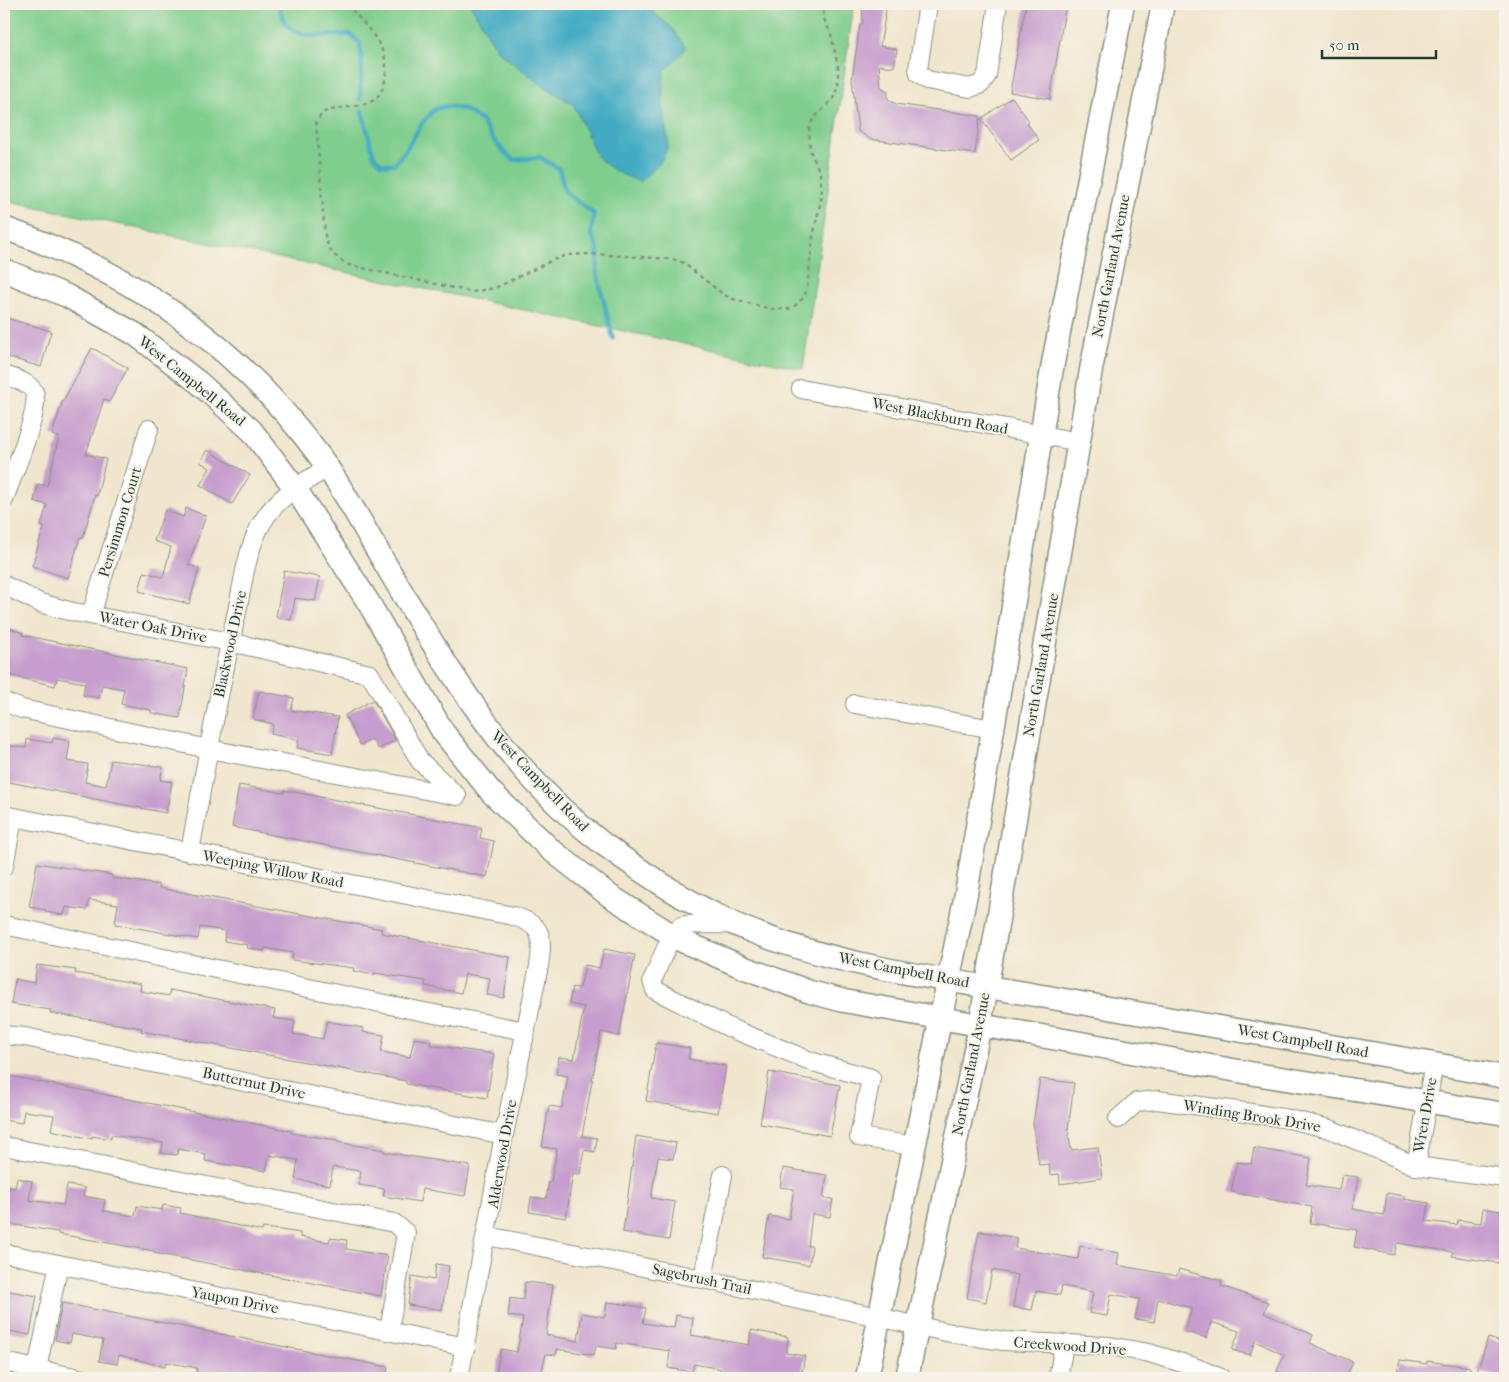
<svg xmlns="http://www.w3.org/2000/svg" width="1509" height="1382" viewBox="0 0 1509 1382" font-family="'IM FELL French Canon',serif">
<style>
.green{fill:#7fce8d;stroke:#4f8660}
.water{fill:#43abc3;stroke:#31747c}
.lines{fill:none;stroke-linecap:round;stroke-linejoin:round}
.stream{stroke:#43abc3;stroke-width:4.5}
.building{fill:#c69dce}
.minor-casing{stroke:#889280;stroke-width:20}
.major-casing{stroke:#889280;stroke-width:25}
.path{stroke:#889280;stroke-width:2.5;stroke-dasharray:4 4;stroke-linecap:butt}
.minor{stroke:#fff;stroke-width:18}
.major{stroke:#fff;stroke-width:22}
.labels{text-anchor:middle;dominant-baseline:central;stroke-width:4;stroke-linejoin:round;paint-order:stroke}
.street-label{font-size:15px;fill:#1f3d34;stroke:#f7f3e8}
</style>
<rect width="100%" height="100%" fill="#f7f3e8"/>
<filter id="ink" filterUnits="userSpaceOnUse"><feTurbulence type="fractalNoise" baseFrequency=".02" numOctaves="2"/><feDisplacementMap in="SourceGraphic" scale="10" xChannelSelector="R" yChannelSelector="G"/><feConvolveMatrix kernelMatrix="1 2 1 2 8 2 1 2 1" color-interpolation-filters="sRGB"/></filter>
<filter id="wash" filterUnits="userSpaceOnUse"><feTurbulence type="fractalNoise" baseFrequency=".0096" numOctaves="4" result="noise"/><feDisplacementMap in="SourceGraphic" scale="20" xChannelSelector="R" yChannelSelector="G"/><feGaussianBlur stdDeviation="1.12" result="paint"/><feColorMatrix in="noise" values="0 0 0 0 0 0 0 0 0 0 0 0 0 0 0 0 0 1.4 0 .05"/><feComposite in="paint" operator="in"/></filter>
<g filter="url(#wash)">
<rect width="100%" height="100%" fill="#f1e6cd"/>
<polygon class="green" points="4,4 854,4 803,369 4,200"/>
<polygon class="water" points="470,4 643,4 671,27 685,46 685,50 664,72 662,103 668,142 666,151 661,161 640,182 617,172 598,158 573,104 539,83 498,51"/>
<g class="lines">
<g class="stream">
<path d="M280,4C281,43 322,36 350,34L360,43L362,61L360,99"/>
<polyline points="362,111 374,156 382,164 394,164 403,154 423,122 435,109 447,106 464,109 482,121 492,138 505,153 514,160 540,157 559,169 565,192 594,214 591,233 598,249 597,274 613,338"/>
</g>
</g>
<g id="blocks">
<g class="building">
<polygon points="863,4 887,4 880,46 897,49 894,67 879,65 881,87 888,91 888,99 896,104 980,116 975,154 870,139 858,131 852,79 860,24 862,24"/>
<polygon points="1026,4 1066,4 1050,99 1010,92"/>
<polygon points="1012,97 1029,121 1027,123 1039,140 1011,160 981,119"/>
<polygon points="6,318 51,331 41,367 4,356"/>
<polygon points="92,348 128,368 109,402 104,399 86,454 106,459 97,496 95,495 83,538 80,537 68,578 32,566 44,527 41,526 47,505 34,501 38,484 47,486 59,437 52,435 62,403"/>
<polygon points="207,450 250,475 232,504 200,485 210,468 200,462"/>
<polygon points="186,508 206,516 188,565 199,568 189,604 139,591 144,572 163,577 171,547 154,541 165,510 183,517"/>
<polygon points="284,571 320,577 315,601 295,598 291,620 276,617"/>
<polygon points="4,626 23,633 22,635 188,669 180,718 151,713 151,710 121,704 124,689 102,685 99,698 83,695 85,683 57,678 55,686 4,674"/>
<polygon points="259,691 294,698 291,710 338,717 332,754 297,748 299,740 271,734 273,724 253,719"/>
<polygon points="373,700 396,740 378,749 372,739 360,745 345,715"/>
<polygon points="53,738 70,741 67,761 88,764 85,782 106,786 111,760 163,767 160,780 172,782 166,813 4,781 4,745 26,748 27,739 52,743"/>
<polygon points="239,785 284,793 284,790 482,828 480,838 494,841 487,877 232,827"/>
<polygon points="37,863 112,875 112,878 160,885 159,888 382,929 381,933 510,957 504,998 487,995 490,978 465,974 461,993 425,986 426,981 374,973 374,975 353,971 354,968 292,960 293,953 265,948 264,951 247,948 248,945 224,941 225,931 200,927 198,939 115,924 118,904 89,900 87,910 66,907 64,915 46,912 46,910 29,907"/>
<polygon points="604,949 635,955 619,1036 601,1032 582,1136 597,1138 595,1152 584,1150 580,1174 573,1173 566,1218 529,1212 531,1197 546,1199 549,1181 551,1181 557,1149 542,1147 549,1106 562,1108 568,1076 556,1074 559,1057 574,1059 584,1007 569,1004 572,987 580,988 585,965 600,968"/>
<polygon points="37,965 76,970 75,973 141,984 140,991 169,996 170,990 275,1010 273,1018 295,1021 293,1034 323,1039 327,1021 363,1028 363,1032 384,1035 381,1052 410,1057 414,1038 431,1041 430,1045 494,1054 487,1098 406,1084 406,1081 141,1031 142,1028 50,1013 51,1010 11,1004 15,979 34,983"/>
<polygon points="656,1043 690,1048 688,1059 726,1066 718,1113 646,1101"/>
<polygon points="769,1072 840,1085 830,1136 760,1124"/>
<polygon points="4,1075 251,1123 291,1131 291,1133 337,1140 337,1142 384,1150 384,1152 470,1166 465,1196 422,1189 420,1202 383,1196 385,1189 359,1185 361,1171 333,1167 330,1185 295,1179 298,1160 269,1155 266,1171 205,1161 206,1154 178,1149 177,1155 161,1153 163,1143 111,1135 111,1139 92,1136 92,1139 51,1130 54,1115 24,1111 22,1123 4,1120"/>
<polygon points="1040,1079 1074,1083 1068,1130 1071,1150 1098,1147 1102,1178 1060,1184 1059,1174 1050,1175 1049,1164 1039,1165 1033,1123"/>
<polygon points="636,1136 676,1143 673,1159 658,1157 651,1198 675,1202 669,1240 623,1232"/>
<polygon points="1254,1148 1311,1158 1306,1185 1339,1190 1342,1175 1358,1177 1353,1209 1384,1215 1387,1193 1405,1196 1404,1199 1429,1203 1426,1221 1457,1225 1458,1220 1481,1223 1483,1208 1505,1212 1505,1264 1452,1256 1453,1252 1397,1243 1394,1255 1354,1247 1357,1230 1310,1223 1312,1207 1231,1192 1237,1162 1251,1164"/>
<polygon points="783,1168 827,1175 823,1198 833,1199 830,1217 812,1214 808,1246 812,1246 809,1265 762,1257 769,1216 789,1219 794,1189 780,1187"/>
<polygon points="17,1178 32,1181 29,1200 63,1205 67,1185 85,1188 83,1196 105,1200 103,1211 135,1216 137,1206 162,1210 163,1205 181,1208 180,1213 262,1231 263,1228 281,1230 300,1233 300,1237 329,1242 330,1238 347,1240 346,1249 388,1256 381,1296 154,1253 154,1251 58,1234 58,1232 4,1223 4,1186 15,1188"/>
<polygon points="979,1231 1017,1238 1015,1248 1078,1259 1080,1246 1119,1253 1117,1265 1177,1276 1179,1269 1222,1281 1221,1286 1268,1302 1264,1313 1313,1335 1310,1343 1353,1362 1346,1378 1293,1378 1277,1371 1284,1355 1255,1341 1250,1355 1232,1350 1239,1331 1211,1322 1207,1338 1185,1332 1192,1308 1158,1299 1154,1322 1135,1319 1139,1299 1111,1294 1107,1316 1089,1313 1093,1292 1062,1286 1060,1295 1036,1291 1032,1310 1013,1307 1018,1275 992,1270 986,1302 967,1298"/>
<polygon points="436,1264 449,1266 442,1310 408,1305 412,1276 434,1280"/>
<polygon points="525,1282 553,1285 546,1335 578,1341 582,1313 605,1317 607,1302 624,1304 646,1308 643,1323 674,1328 676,1315 693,1318 691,1335 749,1345 751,1330 788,1337 786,1353 805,1356 801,1378 762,1378 738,1374 738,1378 719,1378 721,1369 694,1364 692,1372 668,1368 670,1351 617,1343 616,1349 596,1346 594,1355 557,1349 556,1355 546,1354 540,1378 495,1378 501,1349 517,1352 523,1318 508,1316 510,1298 523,1300"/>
<polygon points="4,1290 37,1296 30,1335 4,1330"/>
<polygon points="62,1303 388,1367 386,1378 214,1378 214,1376 196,1373 197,1368 166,1362 165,1367 119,1355 117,1364 99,1361 103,1340 72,1334 70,1343 55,1340"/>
<polygon points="1488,1338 1505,1343 1505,1378 1477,1372"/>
<polygon points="1400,1360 1427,1364 1427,1361 1470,1367 1469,1378 1396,1378"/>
</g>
</g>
</g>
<g filter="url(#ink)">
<use href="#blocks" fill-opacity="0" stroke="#889280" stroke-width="1"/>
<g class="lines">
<defs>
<g id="minor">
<polyline points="928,4 918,69 919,74 927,80 970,88 981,84 987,75 998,4"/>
<path d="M4,375C13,378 29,382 34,392C42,409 10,480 4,500"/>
<polyline points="801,389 1079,442"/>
<polyline points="4,585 40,603 69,611 230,642 370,674 420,761 457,796"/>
<polyline points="91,615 149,429"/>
<polyline points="4,702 22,709 209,749 457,796"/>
<polyline points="855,704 993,729"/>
<path d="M4,815L513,916C544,925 543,937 539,966L504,1135L459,1378"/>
<path d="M190,852C204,773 218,695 236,616C243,585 246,549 263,521C278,496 303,483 327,468"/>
<polyline points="4,866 13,818"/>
<path d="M736,924C726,925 687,923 681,926C670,933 658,968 652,981L655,990L730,1028L813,1062L871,1078L859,1137L913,1146"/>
<polyline points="4,925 424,1012 526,1031"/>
<polyline points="4,1035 25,1037 504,1135"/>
<polyline points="1118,1119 1137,1102 1157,1100 1245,1112 1289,1119 1330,1129 1416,1166 1505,1178"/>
<polyline points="4,1146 394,1223 406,1233 389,1331"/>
<polyline points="1416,1166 1434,1063"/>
<polyline points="487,1236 703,1279 951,1333 1004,1341 1109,1346 1149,1353 1192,1366 1221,1378"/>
<polyline points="4,1253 466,1347"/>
<polyline points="703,1279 723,1175"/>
<polyline points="4,1362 79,1378"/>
<polyline points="37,1369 59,1264"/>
<polyline points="1058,1378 1064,1345"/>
</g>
<g id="major">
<path d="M4,228C134,274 235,342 318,454C341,485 360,521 380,555C442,660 503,768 602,843C648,877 698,910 751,931C850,970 960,981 1064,1000C1211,1027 1358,1049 1505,1077"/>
<polyline points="4,270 67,296 135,334 198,382 252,431 295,488 370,605 443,732 491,792 550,849 610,896 680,940 745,968 810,992 844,1001 1261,1075 1505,1114"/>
<polyline points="867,1378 966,894 1053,363 1123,4"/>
<polyline points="907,1378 980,1026 1091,370 1163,4"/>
</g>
</defs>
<use href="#minor" class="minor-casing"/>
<use href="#major" class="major-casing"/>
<path class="path" d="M347,4C367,28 394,50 384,84C382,92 376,101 367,103C352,108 336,107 322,113L316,123L325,236C329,251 335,258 349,265L472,292L495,288L553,260L567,255L591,254L672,259L682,262L724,295L733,299L771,309H789L796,305L804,297L807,288L813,237L822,195L820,173L810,150L809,128L814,118L833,99L838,86V67L831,34L824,19L823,4"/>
<use href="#minor" class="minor"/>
<use href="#major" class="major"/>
</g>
</g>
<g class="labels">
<g class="street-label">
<text transform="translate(1111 266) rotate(-79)">North Garland Avenue</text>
<text transform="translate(192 381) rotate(39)">West Campbell Road</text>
<text transform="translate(940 416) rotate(11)">West Blackburn Road</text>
<text transform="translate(120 522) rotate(-73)">Persimmon Court</text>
<text transform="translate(153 627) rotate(11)">Water Oak Drive</text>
<text transform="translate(230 644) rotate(-78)">Blackwood Drive</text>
<text transform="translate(1041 665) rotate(-80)">North Garland Avenue</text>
<text transform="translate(540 781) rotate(46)">West Campbell Road</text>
<text transform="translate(273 869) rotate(11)">Weeping Willow Road</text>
<text transform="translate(904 970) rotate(11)">West Campbell Road</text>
<text transform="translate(1303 1041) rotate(10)">West Campbell Road</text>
<text transform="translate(971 1064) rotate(-79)">North Garland Avenue</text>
<text transform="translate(254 1083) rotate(12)">Butternut Drive</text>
<text transform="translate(1425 1115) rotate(-80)">Wren Drive</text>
<text transform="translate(1252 1116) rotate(9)">Winding Brook Drive</text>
<text transform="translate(502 1154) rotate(-80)">Alderwood Drive</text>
<text transform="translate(702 1279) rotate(12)">Sagebrush Trail</text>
<text transform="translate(235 1300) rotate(11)">Yaupon Drive</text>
<text transform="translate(1070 1346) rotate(4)">Creekwood Drive</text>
</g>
</g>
<rect width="1509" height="1382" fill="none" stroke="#f7f3e8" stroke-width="20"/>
<path d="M1322 50v8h114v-8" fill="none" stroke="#1f3d34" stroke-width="2.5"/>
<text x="1329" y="50" font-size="15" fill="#1f3d34" stroke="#f7f3e8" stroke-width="4" paint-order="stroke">50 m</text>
</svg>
